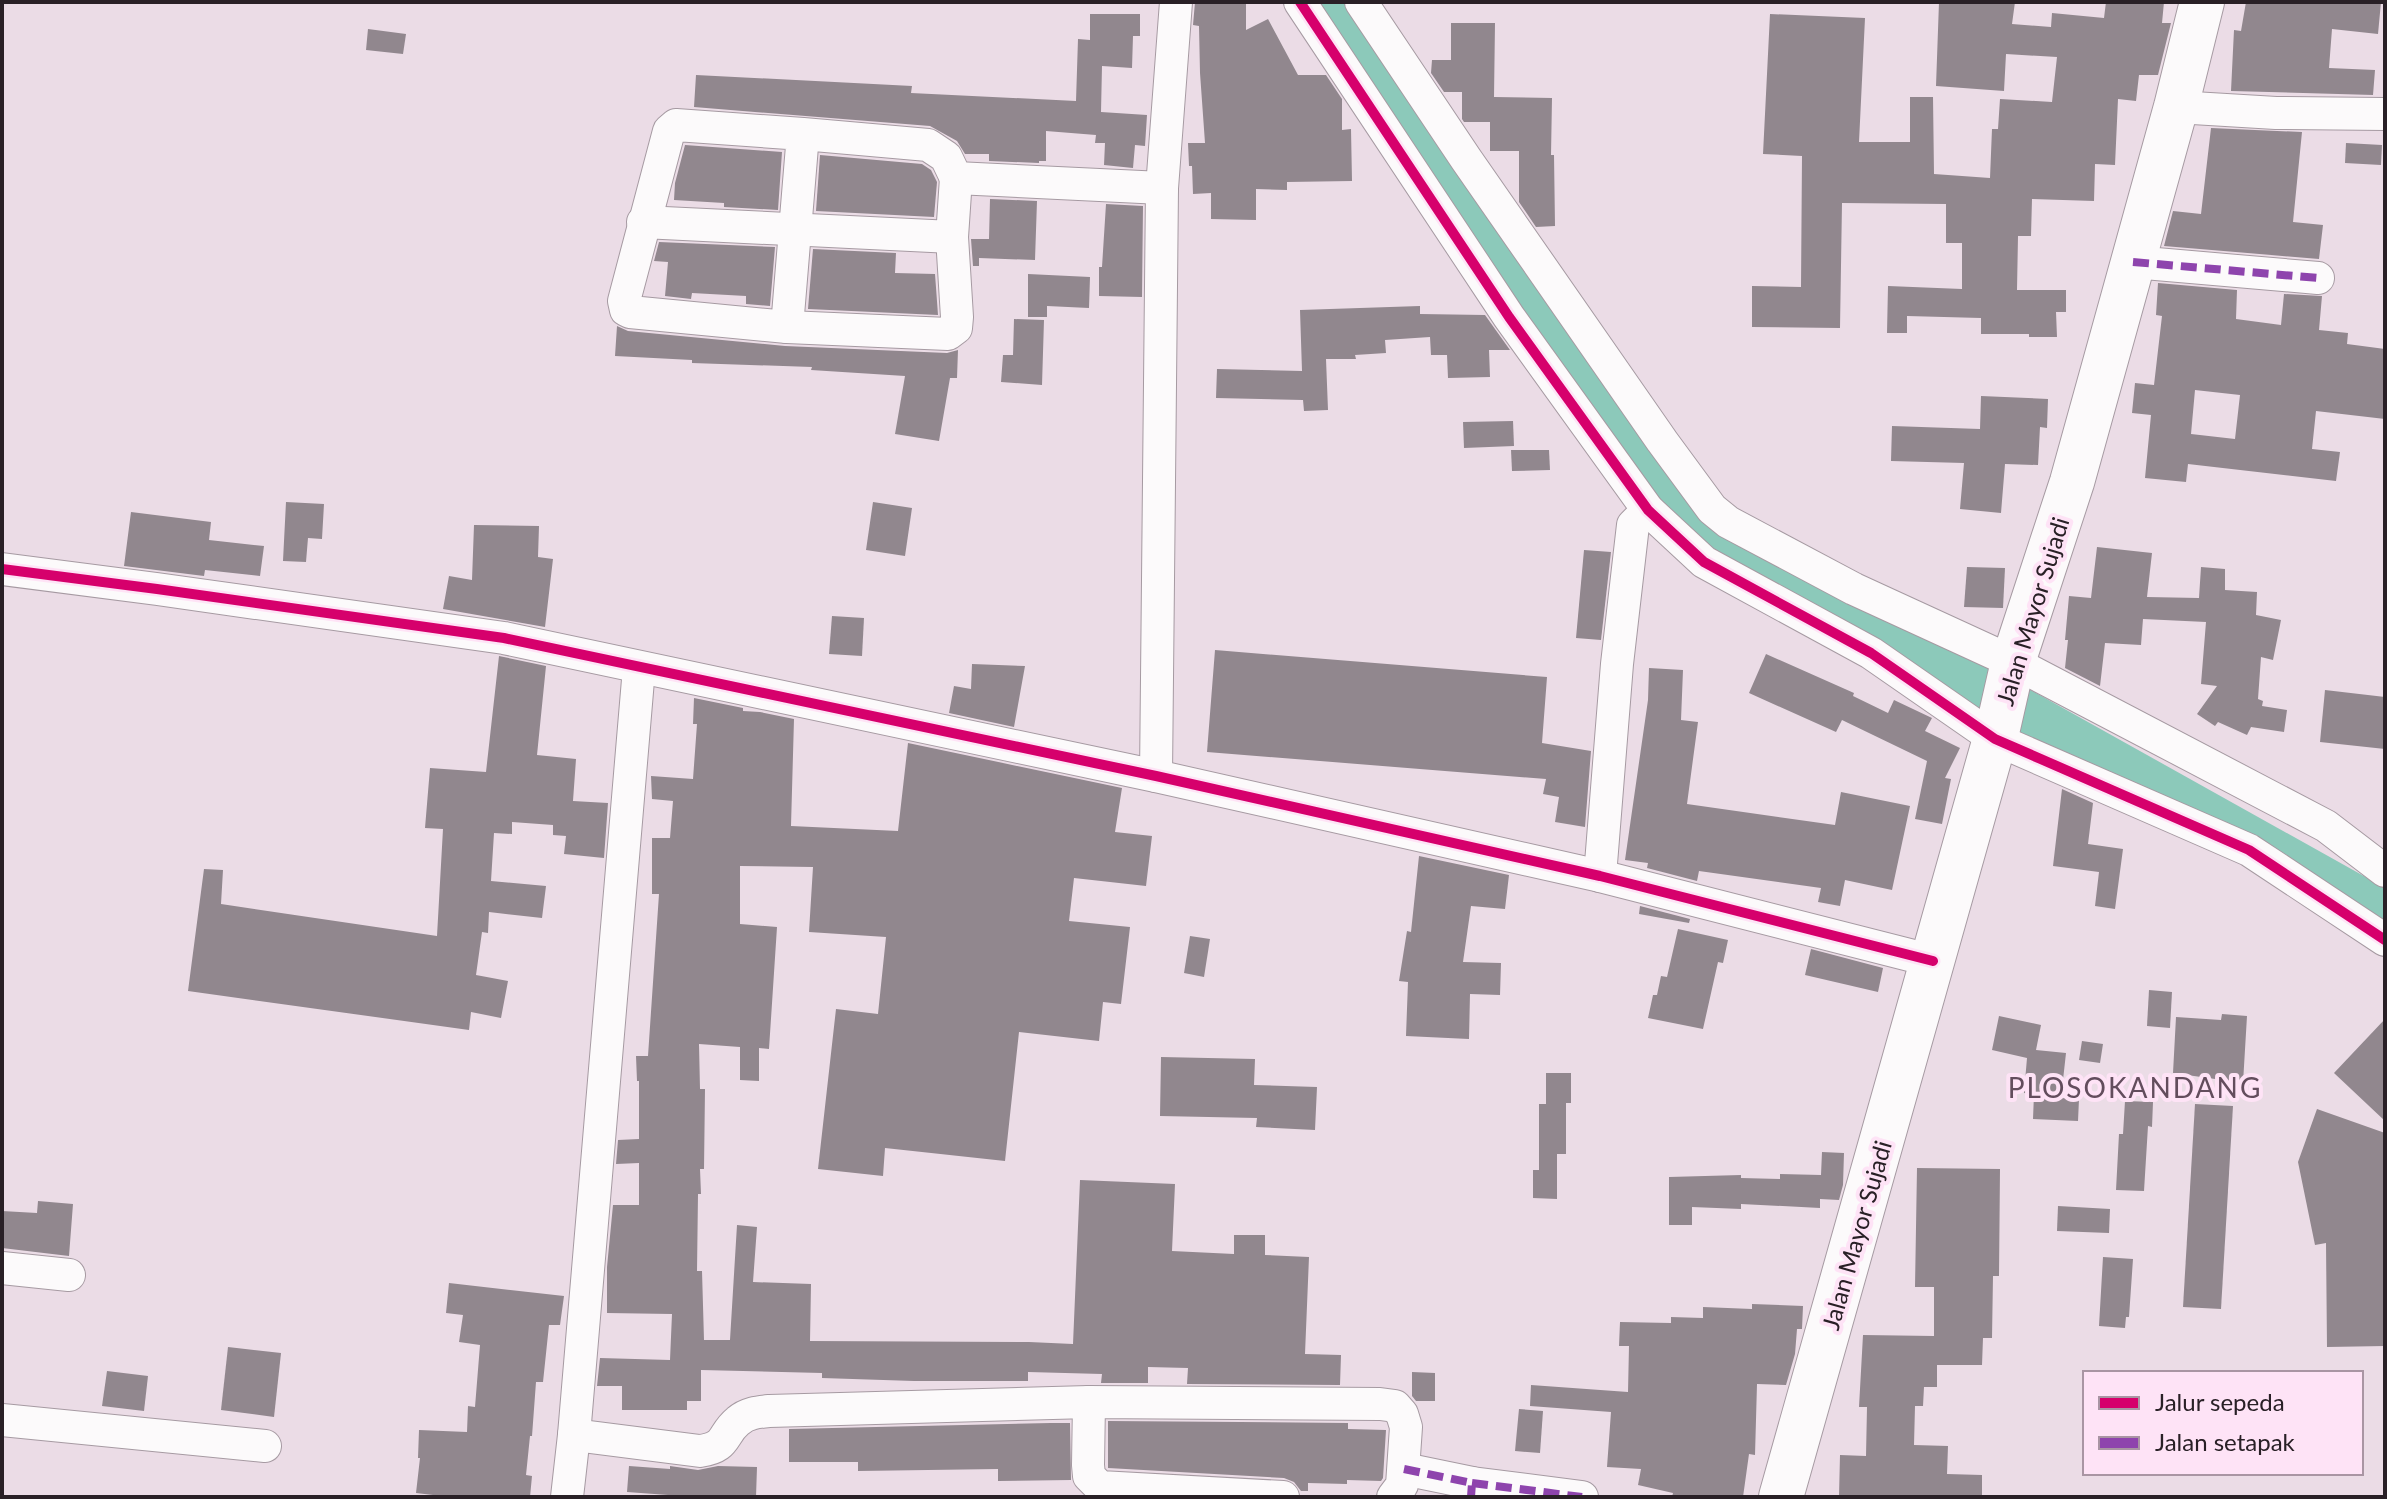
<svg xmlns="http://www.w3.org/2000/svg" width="2387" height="1499" viewBox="0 0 2387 1499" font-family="Lato,sans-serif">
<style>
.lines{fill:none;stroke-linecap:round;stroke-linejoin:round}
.river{stroke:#8cc9ba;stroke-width:44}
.building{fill:#91878e;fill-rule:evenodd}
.minor-casing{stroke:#a69aa2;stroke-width:34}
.highway-casing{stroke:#a69aa2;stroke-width:46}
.minor{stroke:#fcfafb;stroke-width:32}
.highway{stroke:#fcfafb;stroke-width:44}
.quiet{stroke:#8e44ad;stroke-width:8;stroke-dasharray:16 8;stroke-linecap:butt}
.cycleway-casing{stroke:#fee3f6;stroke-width:15}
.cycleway{stroke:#d6006c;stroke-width:10}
.labels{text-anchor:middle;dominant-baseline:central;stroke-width:8;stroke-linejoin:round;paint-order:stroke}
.street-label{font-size:24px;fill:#292026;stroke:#fee3f6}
.quarter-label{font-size:28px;letter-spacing:2px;fill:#634d5d;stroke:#fee3f6}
</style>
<rect width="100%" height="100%" fill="#ebdce6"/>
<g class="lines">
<polyline class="river" points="1340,2 1697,529 2385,913"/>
</g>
<g class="building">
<polygon points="1195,2 1246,2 1246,30 1268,19 1298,75 1326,75 1342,99 1342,130 1351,129 1352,181 1287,182 1287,190 1256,189 1256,220 1211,219 1211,193 1193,194 1192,166 1189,166 1188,143 1205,143 1200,73 1199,26 1193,25"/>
<polygon points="1939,2 2015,2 2012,24 2051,27 2052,13 2104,18 2106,2 2164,2 2162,23 2171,23 2158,75 2139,75 2136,101 2118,99 2115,165 2095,164 2094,201 2032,199 2031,236 2018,236 2017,290 2066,290 2066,312 2056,312 2057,337 2029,337 2029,334 1981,334 1981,318 1907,316 1907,333 1887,333 1888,286 1962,289 1962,243 1946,243 1946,204 1842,203 1840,328 1752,327 1752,286 1801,287 1802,156 1763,154 1770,14 1865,18 1859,142 1910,142 1910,97 1933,97 1934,174 1990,178 1992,129 1998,129 2000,99 2052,102 2057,57 2006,54 2004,91 1936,86"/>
<polygon points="2246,2 2381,2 2378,34 2332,29 2329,68 2375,70 2373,95 2231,91 2234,30 2241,31"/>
<polygon points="1090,14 1140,14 1140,36 1133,36 1132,68 1102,66 1101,112 1147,115 1145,146 1135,145 1133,168 1104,165 1105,143 1095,143 1096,135 1046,131 1046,161 1039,161 1039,163 989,161 989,154 965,154 957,141 930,126 694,107 696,75 912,86 911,93 1076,101 1078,39 1090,40"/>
<polygon points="1451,23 1495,23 1494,97 1552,98 1551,155 1554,155 1555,226 1536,227 1519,202 1519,151 1490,151 1490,122 1464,122 1462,119 1462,92 1444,92 1431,73 1432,60 1451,60"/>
<polygon points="368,29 406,34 403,54 366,50"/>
<polygon points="2211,128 2302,132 2293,222 2323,225 2319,259 2164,246 2173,211 2201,214"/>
<polygon points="2346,143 2382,145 2381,165 2345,163"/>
<polygon points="685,145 782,152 778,210 724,207 724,203 674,200 675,183"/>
<polygon points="820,155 922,164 931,170 937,182 934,217 816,211"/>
<polygon points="990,199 1037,201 1035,260 979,258 979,266 973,266 971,239 989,239"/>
<polygon points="1106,204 1143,206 1142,297 1099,296 1099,267 1102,267"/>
<polygon points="659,242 775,247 770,306 746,304 746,296 692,293 691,299 665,296 668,262 654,261"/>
<polygon points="813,249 896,253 895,273 935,274 938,315 808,309"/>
<polygon points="1028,274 1090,277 1089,308 1047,306 1047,317 1028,317"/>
<path d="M2158,283L2237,290L2236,319L2281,325L2284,294L2322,296L2319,330L2348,333L2347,344L2385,349V419L2316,411L2312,449L2340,452L2336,481L2188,464L2186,482L2145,478L2151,415L2132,413L2135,383L2154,385L2162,316L2156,315ZM2195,390L2240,395L2235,439L2191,434Z"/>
<polygon points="1420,306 1420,314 1485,315 1510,350 1489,350 1490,377 1448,378 1447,355 1431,355 1430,337 1385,340 1386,353 1355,355 1356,359 1326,359 1328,410 1304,411 1303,400 1216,398 1217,369 1302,371 1300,310"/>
<polygon points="1014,319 1044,320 1042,385 1001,382 1003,355 1013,355"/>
<polygon points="617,326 628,331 785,346 947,353 958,350 957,378 950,378 939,441 895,434 905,376 811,370 812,367 692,363 692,360 615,356"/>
<polygon points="1981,396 2048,399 2047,428 2040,427 2038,465 2005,464 2001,513 1960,509 1964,463 1891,461 1892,426 1980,429"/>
<polygon points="1513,421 1514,446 1464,448 1463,422"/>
<polygon points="1511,450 1549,450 1550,470 1512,471"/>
<polygon points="286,502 324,504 322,539 308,538 306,562 283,561"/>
<polygon points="873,502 912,508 905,556 866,550"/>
<polygon points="131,512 211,522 209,540 264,546 260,576 205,570 204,576 124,566"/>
<polygon points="474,525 539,526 538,557 553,559 545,627 443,609 449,576 472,580"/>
<polygon points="2097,547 2152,553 2147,597 2199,598 2201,567 2225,569 2225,590 2257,592 2256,615 2281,620 2273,660 2261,657 2258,699 2263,701 2262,706 2287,710 2284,732 2251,727 2247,735 2218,722 2215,726 2197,714 2217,686 2201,684 2206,622 2143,619 2141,645 2105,643 2100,686 2065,668 2068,640 2065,640 2069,596 2091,598"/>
<polygon points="1584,550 1611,552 1601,640 1576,638"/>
<polygon points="1967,567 2005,568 2003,608 1964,607"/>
<polygon points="832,616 864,618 862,656 829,654"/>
<polygon points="1215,650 1547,677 1542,743 1591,751 1585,827 1555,822 1559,797 1543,794 1546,779 1207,752"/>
<polygon points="1766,654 1854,693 1853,696 1888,713 1894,700 1932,718 1925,731 1960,748 1945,778 1951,779 1942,824 1915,819 1927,761 1842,720 1836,732 1749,693"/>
<polygon points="499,656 546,666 537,755 576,759 573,801 608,803 604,858 564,854 566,836 553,835 553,825 512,822 512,834 494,833 491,881 546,886 542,918 489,912 488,933 482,932 476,975 508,981 501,1018 471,1012 469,1030 188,991 204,869 223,870 221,904 437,936 443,829 425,828 430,768 486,772"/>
<polygon points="972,664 1025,666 1014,727 949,713 954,686 971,689"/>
<polygon points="1649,668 1683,670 1681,720 1698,722 1687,804 1835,825 1841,792 1910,806 1892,890 1845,880 1840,906 1818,902 1821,888 1699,871 1697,881 1647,868 1648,863 1625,860 1648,700"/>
<polygon points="2325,690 2385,697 2385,749 2320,742"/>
<polygon points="694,698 743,708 743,711 760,712 794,719 791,826 898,831 908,743 1122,788 1115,832 1152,836 1146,886 1074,878 1069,921 1130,927 1121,1004 1103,1002 1099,1041 1019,1032 1005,1161 885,1148 883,1176 818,1169 836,1009 878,1014 886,937 809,932 813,867 740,866 740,924 777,927 769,1049 759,1048 759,1081 740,1080 740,1047 699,1044 700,1089 705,1089 704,1169 700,1169 701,1194 698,1194 697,1271 702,1271 704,1340 730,1340 737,1225 757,1227 753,1282 811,1284 810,1341 1029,1342 1073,1344 1080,1180 1175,1184 1172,1251 1234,1254 1234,1235 1265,1235 1265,1255 1309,1257 1305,1354 1341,1355 1340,1385 1187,1384 1188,1368 1148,1367 1148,1383 1101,1383 1102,1374 1028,1372 1028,1381 914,1381 822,1378 822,1373 701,1370 701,1401 687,1401 687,1410 622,1410 622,1386 597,1386 600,1358 670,1360 672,1314 607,1313 607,1267 613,1205 639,1205 639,1163 616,1164 618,1140 639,1139 639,1081 637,1081 636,1056 648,1056 659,894 652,894 652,838 670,838 673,801 652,799 651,776 693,779 697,724 693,724"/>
<polygon points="2062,789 2093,803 2088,844 2123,849 2115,909 2095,906 2099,872 2053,866"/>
<polygon points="1419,856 1509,875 1505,909 1471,906 1463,962 1501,963 1500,995 1470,994 1469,1039 1406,1036 1408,982 1399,981 1407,931 1411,932"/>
<polygon points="1640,906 1690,919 1689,923 1639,914"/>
<polygon points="1678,929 1728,940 1723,963 1718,962 1703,1029 1648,1018 1653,995 1657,995 1661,976 1667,977"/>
<polygon points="1190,936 1210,939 1204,977 1184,973"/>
<polygon points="1811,949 1883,968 1878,992 1805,975"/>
<polygon points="2149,990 2172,992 2170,1028 2147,1026"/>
<polygon points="2222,1014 2247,1016 2243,1083 2173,1073 2176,1017 2221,1020"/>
<polygon points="1999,1016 2041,1025 2036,1050 2066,1053 2061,1098 2079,1099 2078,1121 2033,1119 2034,1094 2024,1093 2027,1058 1992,1050"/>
<polygon points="2385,1019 2385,1121 2334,1073"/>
<polygon points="2082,1041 2103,1044 2100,1063 2079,1060"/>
<polygon points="1161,1057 1255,1059 1254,1085 1317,1087 1315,1130 1256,1127 1257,1118 1160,1116"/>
<polygon points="1546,1073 1571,1073 1571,1103 1566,1103 1566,1154 1557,1154 1557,1199 1533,1198 1533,1170 1539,1170 1539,1104 1546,1104"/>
<polygon points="2125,1101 2153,1102 2152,1127 2148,1126 2144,1191 2116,1190 2119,1134 2123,1134"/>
<polygon points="2195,1104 2233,1106 2221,1309 2183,1307"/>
<polygon points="2317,1109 2385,1133 2385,1346 2327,1347 2326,1243 2315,1245 2298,1162"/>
<polygon points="1822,1152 1844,1153 1843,1185 1839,1200 1820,1199 1820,1208 1741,1204 1741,1209 1692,1207 1692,1225 1669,1225 1669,1177 1741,1175 1741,1178 1780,1179 1780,1174 1821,1175"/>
<polygon points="1917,1168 2000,1169 1999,1276 1993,1276 1992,1338 1983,1338 1982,1365 1937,1365 1937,1387 1924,1387 1923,1406 1915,1406 1914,1445 1948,1446 1947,1474 1982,1475 1982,1497 1839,1497 1840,1455 1866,1456 1867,1407 1859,1407 1863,1335 1934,1336 1934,1287 1915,1287"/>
<polygon points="38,1201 73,1204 69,1256 2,1248 2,1211 37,1213"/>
<polygon points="2058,1206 2110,1209 2109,1233 2057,1231"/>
<polygon points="2103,1257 2133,1259 2129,1317 2126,1317 2125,1328 2099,1326"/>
<polygon points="449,1283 564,1296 560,1325 549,1325 543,1382 536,1382 532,1436 530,1436 526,1475 532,1476 530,1497 450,1497 416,1493 420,1458 418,1458 419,1430 467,1432 468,1406 475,1407 480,1345 459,1342 463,1315 446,1313"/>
<polygon points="1752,1304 1803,1306 1802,1329 1797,1329 1795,1354 1786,1385 1757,1384 1755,1455 1749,1454 1743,1497 1672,1497 1673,1493 1638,1485 1641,1469 1607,1467 1611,1412 1530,1406 1531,1385 1628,1392 1629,1346 1619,1346 1620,1322 1671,1323 1671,1317 1703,1318 1703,1307 1752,1309"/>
<polygon points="228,1347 281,1353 274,1417 221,1410"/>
<polygon points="107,1371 148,1376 144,1411 102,1406"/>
<polygon points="1412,1372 1435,1373 1435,1401 1416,1401 1412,1396"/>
<polygon points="1519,1409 1543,1411 1540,1453 1515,1451"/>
<polygon points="1108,1421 1348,1423 1348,1429 1386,1430 1383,1478 1381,1481 1347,1480 1347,1484 1308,1483 1308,1491 1301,1491 1294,1482 1284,1478 1108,1468"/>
<polygon points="1051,1423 1070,1423 1071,1480 998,1481 998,1469 858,1471 858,1462 789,1462 789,1429"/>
<polygon points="629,1466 670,1469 670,1466 698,1470 718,1466 757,1467 756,1497 667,1497 668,1495 627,1492"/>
</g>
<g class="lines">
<defs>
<g id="minor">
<polyline points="1300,2 1509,317 1648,510 1704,562 1871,653 1995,739 2249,850 2385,940"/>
<polyline points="1361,2 1466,159 1662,441 1712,509 1728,522 1854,589 2013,662 2326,826 2385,871"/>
<polyline points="2176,107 2276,113 2385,114"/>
<polyline points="803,134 676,125 669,131 624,301 626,310 630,312 787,327 803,134 928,145 946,157 956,178 1162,188"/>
<polyline points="643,222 952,237 956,178"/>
<polyline points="2133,262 2318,278"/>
<polyline points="787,327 948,334 956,328 957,317 952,237"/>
<polyline points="2,569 157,589 504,638 1156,776 1600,876 1933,961"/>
<polyline points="1156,776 1162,188 1176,2"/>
<polyline points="1600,876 1617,664 1633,525 1648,510"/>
<polyline points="2,1268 69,1275"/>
<polyline points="1089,1402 1088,1465 1089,1476 1100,1487 1283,1497"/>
<polyline points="2,1420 265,1446"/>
<path d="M574,1435L700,1451C728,1447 721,1435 738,1421C747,1413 758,1412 769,1411L1089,1402L1380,1404L1395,1406L1402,1414L1406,1427L1402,1485L1393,1497"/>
<polyline points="1404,1469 1472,1483 1471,1497"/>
<polyline points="1472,1483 1582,1497"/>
<polyline points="567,1497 574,1435 639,668"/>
</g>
<polyline id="highway" points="1781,1497 1998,728 2013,662 2072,482 2176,107 2202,2"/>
</defs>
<use href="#minor" class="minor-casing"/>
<use href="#highway" class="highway-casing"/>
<use href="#minor" class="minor"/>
<use href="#highway" class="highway"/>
<g class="quiet">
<polyline points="2133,262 2318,278"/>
<polyline points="1404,1469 1472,1483 1471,1497"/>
<polyline points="1472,1483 1582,1497"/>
</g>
<defs>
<g id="cycleway">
<polyline points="1300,2 1509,317 1648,510 1704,562 1871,653 1995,739 2249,850 2385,940"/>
<polyline points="2,569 157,589 504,638 1156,776 1600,876 1933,961"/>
</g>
</defs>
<use href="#cycleway" class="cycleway-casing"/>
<use href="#cycleway" class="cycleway"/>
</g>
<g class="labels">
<g class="street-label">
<text transform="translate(2032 611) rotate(-73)">Jalan Mayor Sujadi</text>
<text transform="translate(1856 1235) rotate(-74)">Jalan Mayor Sujadi</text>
</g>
<g class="quarter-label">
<text x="2135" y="1087">PLOSOKANDANG</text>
</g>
</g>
<rect width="2387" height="1499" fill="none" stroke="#292026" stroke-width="8"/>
<rect x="2083" y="1371" width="280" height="104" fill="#fee3f6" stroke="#a995a3" stroke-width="2"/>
<rect x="2099" y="1397" width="40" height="12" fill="#d6006c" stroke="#a995a3" stroke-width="2"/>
<text x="2155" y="1411" font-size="24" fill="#292026">Jalur sepeda</text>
<rect x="2099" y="1437" width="40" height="12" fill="#8e44ad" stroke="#a995a3" stroke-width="2"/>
<text x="2155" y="1451" font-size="24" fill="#292026">Jalan setapak</text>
</svg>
